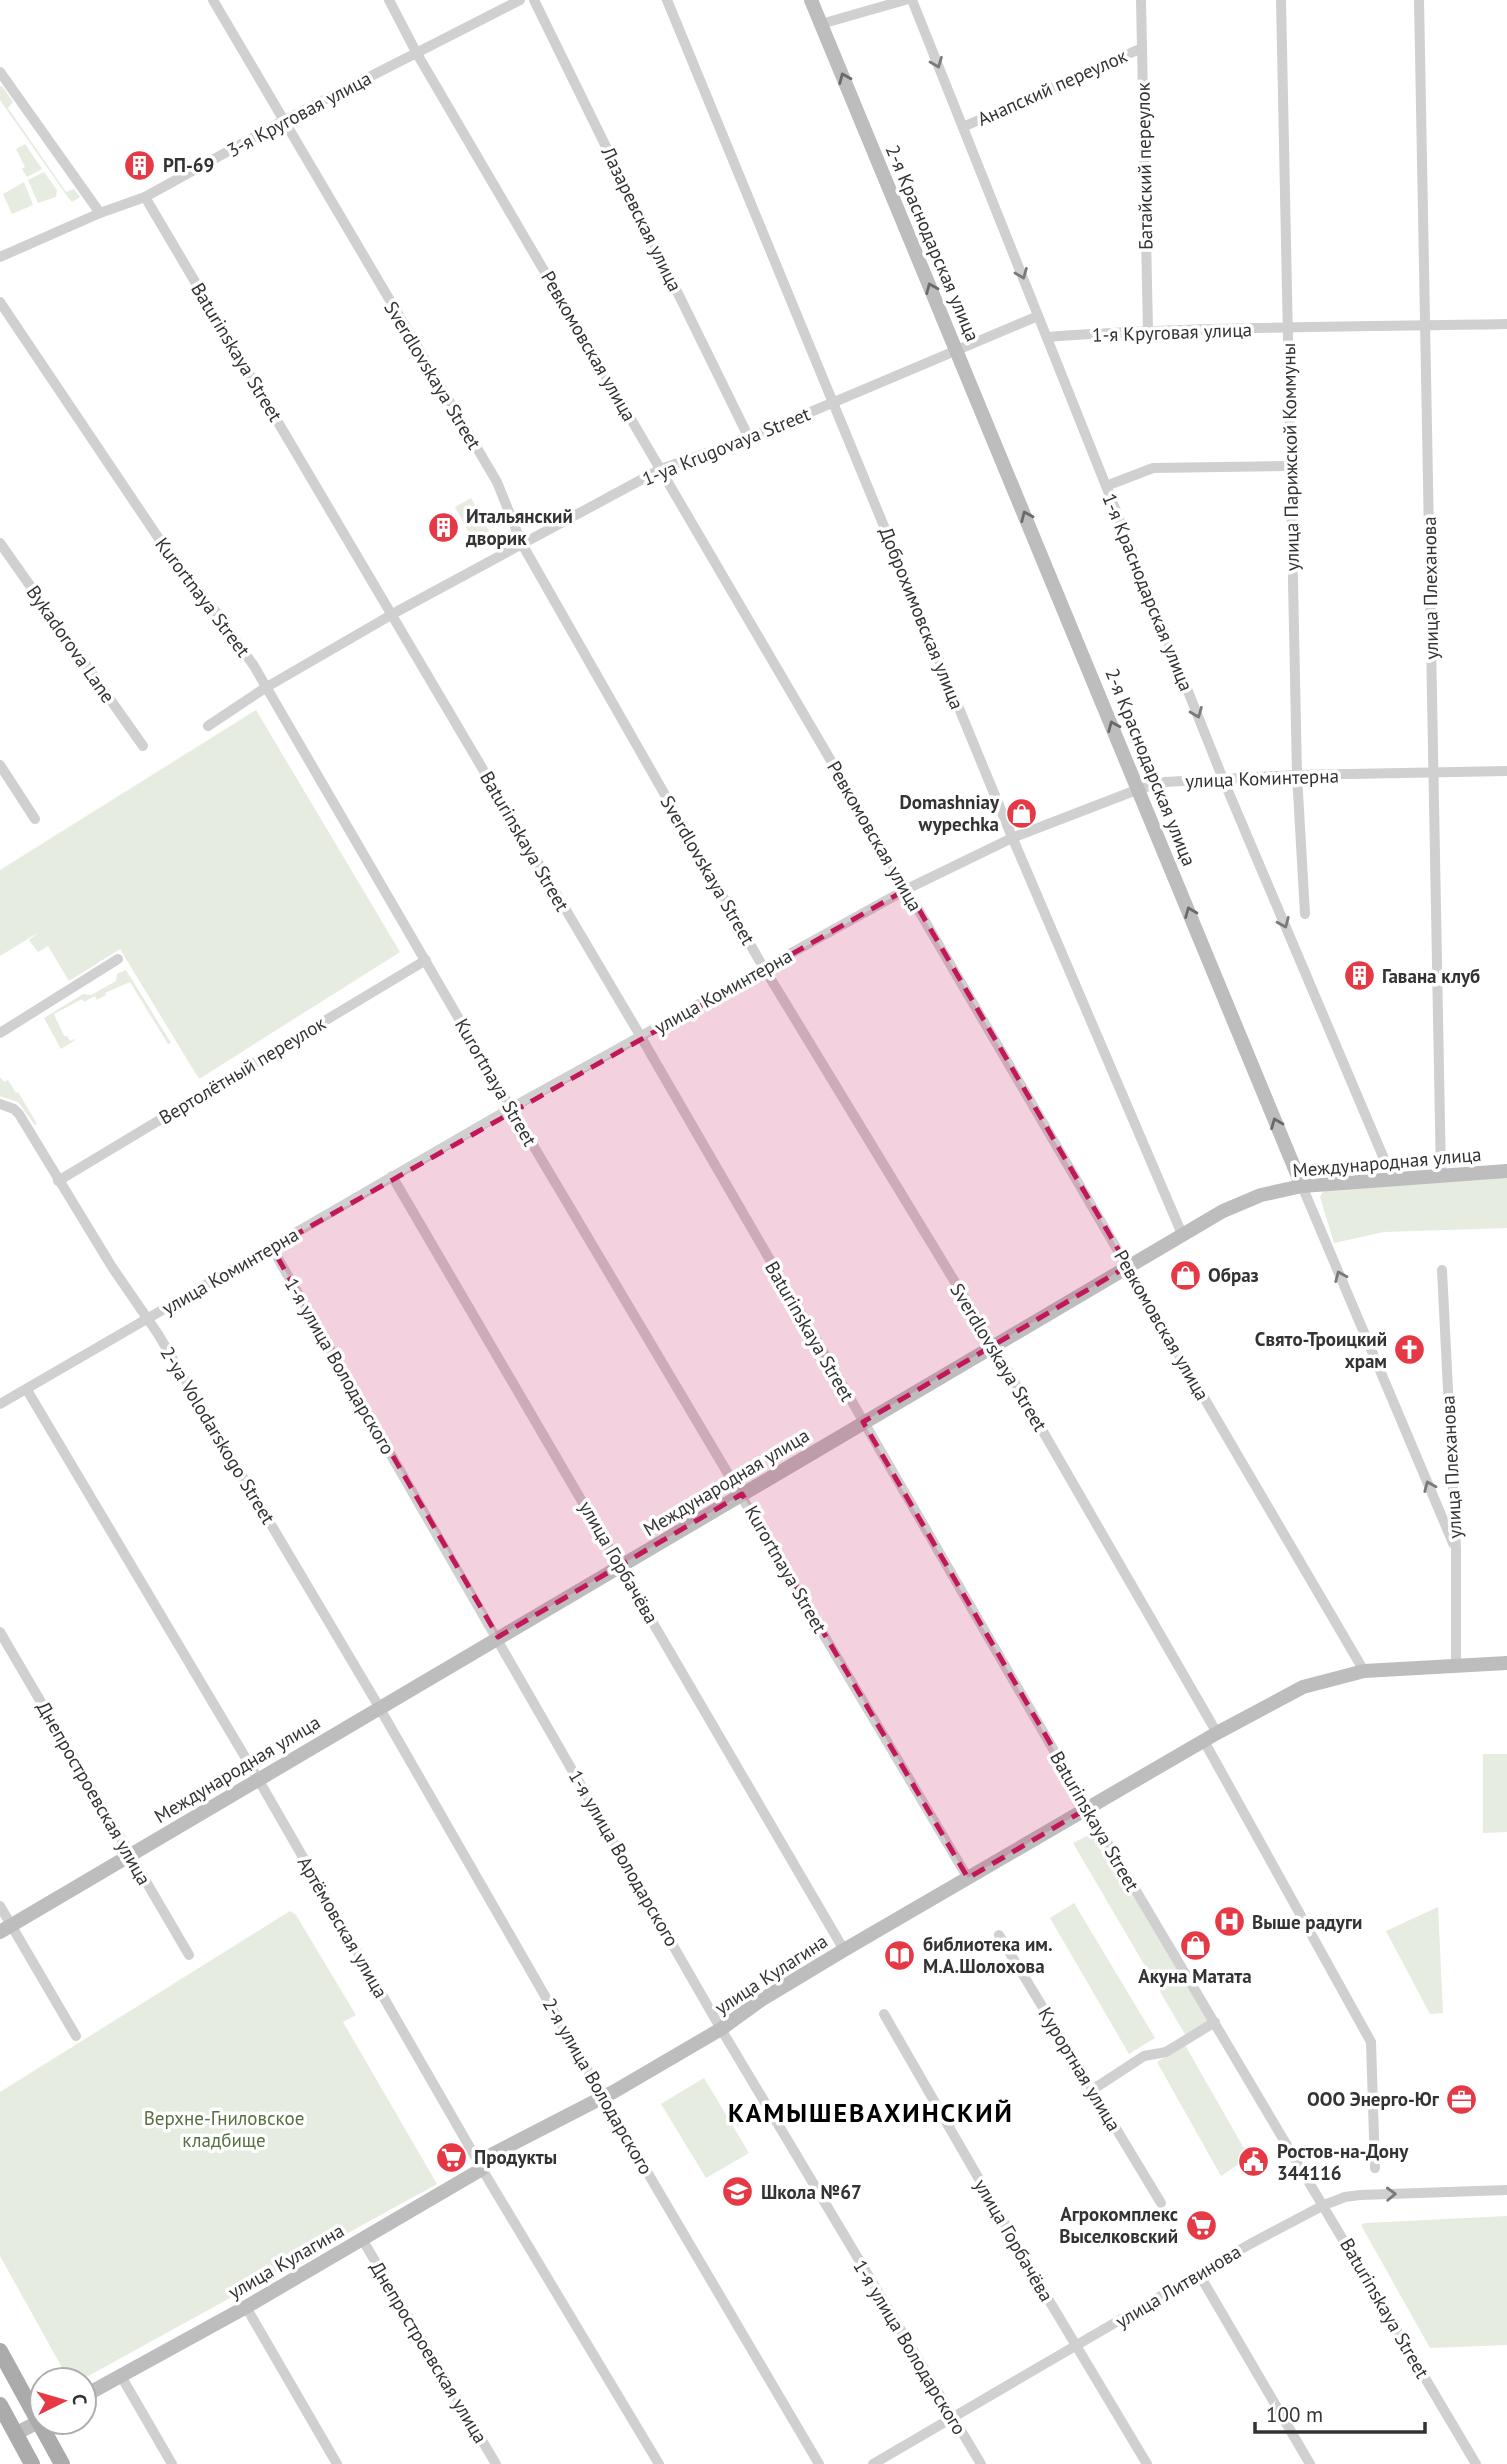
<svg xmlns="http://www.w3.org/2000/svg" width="1507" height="2464" viewBox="0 0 1507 2464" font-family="'PT Sans',sans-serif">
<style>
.green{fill:#e6ecdf}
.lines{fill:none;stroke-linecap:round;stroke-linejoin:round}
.street{stroke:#d0d0d0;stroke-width:10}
.secondary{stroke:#bdbdbd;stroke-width:14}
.primary{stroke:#ababab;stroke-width:16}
.oneway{stroke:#7a7a7a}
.oneway2{stroke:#6a6a6a}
.marked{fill:#c2185b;fill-opacity:0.2;stroke:#c2185b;stroke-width:5;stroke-dasharray:14 9;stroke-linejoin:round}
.labels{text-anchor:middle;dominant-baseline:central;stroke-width:7;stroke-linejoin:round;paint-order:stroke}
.street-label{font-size:19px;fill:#333;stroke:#fff}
.poi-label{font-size:19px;font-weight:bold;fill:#333;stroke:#fff;text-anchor:start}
.park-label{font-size:19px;fill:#56703f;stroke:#fff}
.district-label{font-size:26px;font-weight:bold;letter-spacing:2px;fill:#000;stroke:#fff}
</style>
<rect width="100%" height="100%" fill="#fff"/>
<g class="green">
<polygon points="0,86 3,87 13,102 8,108 66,192 74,189 80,197 72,202 67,196 0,100"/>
<polygon points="25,144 42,169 27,177 22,169 25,167 16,149"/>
<polygon points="44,172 57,190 56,197 38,203 28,180"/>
<polygon points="24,182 33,205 12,214 3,194"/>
<polygon points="471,498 489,531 473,540 455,507"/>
<polygon points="256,710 400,952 199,1079 120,949 69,981 48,946 38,952 29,940 39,932 0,956 0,870"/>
<polygon points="126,970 171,1043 168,1044 130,982 105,993 106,995 97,1000 95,996 84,1002 82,999 54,1014 64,1036 67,1036 70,1041 74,1039 75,1040 61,1049 44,1018 83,994 91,995 116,981 117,974"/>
<polygon points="0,1077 4,1082 8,1080 16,1093 18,1092 37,1124 35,1125 18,1102 0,1096"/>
<polygon points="1507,1175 1507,1228 1384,1232 1334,1243 1320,1197 1324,1190"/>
<polygon points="1483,1754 1507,1754 1507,1832 1483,1833"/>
<polygon points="1098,1830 1212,2021 1186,2036 1073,1843"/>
<polygon points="1074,1903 1155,2038 1129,2054 1050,1918"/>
<polygon points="1438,1907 1443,2013 1430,2014 1386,1931"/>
<polygon points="290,1911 296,1915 356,2015 343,2022 437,2184 81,2380 69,2380 0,2256 0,2092"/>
<polygon points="1185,2045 1254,2166 1244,2172 1239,2164 1221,2176 1157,2062"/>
<polygon points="704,2078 749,2153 706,2178 661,2104"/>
<polygon points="1507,2216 1507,2345 1430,2348 1361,2225 1365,2223"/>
</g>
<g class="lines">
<g class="street">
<polyline points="213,0 497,482 522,544 758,958 989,1338 1217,1733"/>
<polyline points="389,0 416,52 1364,1671"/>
<polyline points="534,0 749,438"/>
<polyline points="667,0 1010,832 1182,1234"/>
<polyline points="912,0 1223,779 1393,1180"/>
<polyline points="1141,0 1148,331"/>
<polyline points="1281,0 1297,775 1305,914"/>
<polyline points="1419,0 1441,1177"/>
<polyline points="821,24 905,0"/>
<polyline points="0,72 100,213"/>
<polyline points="963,127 1142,48"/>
<polyline points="145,197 641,1037 1097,1825 1476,2464"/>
<polyline points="0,257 100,213 145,197 283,121 520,0"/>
<polyline points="0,302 184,576 216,612 254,666 505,1098 968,1878"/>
<path d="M1047,337C1200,326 1354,327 1507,324"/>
<polyline points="1106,486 1153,468 1290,466"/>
<polyline points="0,543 143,746"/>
<polyline points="208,726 265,688 398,611 661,469 749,438 1038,316"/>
<polyline points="0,765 35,819"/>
<polyline points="0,1033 118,959"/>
<polyline points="0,1104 14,1109 19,1114 112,1267 158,1334 375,1700 603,2097 819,2464"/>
<polyline points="392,1176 844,1950"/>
<polyline points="58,1181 426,960"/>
<polyline points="1302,1186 1453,1543"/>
<polyline points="272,1248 721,2029 981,2464"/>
<polyline points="1442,1270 1456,1549 1456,1665"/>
<polyline points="27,1390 254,1772 488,2179 659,2464"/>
<polyline points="0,1404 511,1108 907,889 1012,838 1139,789 1165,782 1297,775 1507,771"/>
<polyline points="0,1632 189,1955"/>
<polyline points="1204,1741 1371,2042 1375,2168"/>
<polyline points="0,1906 76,2036"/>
<polyline points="999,1935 1161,2203"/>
<polyline points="884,2014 1047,2297 1147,2464"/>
<polyline points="1092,2090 1144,2056 1166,2052 1215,2022"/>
<polyline points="362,2239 496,2464"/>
<polyline points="1199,2274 1310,2464"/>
<polyline points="246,2307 337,2464"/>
<polyline points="121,2376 172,2464"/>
<polyline points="873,2464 1250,2244 1324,2205 1345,2197 1360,2195 1507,2190"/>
</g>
<g class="secondary">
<polyline points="811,0 1302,1186"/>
<polyline points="0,1932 1223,1211 1261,1195 1302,1186 1507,1171"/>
<polyline points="84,2396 246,2307 482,2169 491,2155 615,2091 721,2029 761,2000 844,1950 1217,1733 1303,1687 1364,1671 1507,1663"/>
<polyline points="15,2434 42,2420"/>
</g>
<g class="primary">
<polyline points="0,2351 62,2464"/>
<polyline points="0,2405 32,2464"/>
</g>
</g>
<defs><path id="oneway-chevron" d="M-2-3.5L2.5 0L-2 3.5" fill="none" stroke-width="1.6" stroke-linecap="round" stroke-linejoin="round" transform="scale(1.75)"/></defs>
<g class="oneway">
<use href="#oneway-chevron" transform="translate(937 63) rotate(68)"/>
<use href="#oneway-chevron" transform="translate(1022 274) rotate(68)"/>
<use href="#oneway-chevron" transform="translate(1197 713) rotate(68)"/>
<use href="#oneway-chevron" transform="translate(1284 923) rotate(67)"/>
<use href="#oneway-chevron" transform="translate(1340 1276) rotate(-113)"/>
<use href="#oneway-chevron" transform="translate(1429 1486) rotate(-113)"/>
<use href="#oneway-chevron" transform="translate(1391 2194) rotate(-2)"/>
</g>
<g class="oneway2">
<use href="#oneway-chevron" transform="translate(844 78) rotate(-113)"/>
<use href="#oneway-chevron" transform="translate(931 288) rotate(-113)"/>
<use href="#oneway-chevron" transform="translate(1026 516) rotate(-113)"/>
<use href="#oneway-chevron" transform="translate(1113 726) rotate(-113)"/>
<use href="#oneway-chevron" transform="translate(1190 912) rotate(-112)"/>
<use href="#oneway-chevron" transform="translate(1276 1123) rotate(-112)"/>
</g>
<path class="marked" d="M907,889L1128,1266L863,1422L1088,1808L968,1878L742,1494L498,1637L272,1248Z"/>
<defs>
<symbol id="building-disc" viewBox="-11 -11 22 22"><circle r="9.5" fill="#e63946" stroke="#fff"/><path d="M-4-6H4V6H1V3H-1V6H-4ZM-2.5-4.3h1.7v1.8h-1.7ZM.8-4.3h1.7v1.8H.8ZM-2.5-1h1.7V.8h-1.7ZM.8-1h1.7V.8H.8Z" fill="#fff"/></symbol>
<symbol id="shop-disc" viewBox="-11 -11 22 22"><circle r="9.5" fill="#e63946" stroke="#fff"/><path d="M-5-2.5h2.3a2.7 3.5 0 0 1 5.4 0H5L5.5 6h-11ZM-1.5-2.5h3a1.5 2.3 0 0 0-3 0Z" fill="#fff"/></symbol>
<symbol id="church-disc" viewBox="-11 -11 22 22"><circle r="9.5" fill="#e63946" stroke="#fff"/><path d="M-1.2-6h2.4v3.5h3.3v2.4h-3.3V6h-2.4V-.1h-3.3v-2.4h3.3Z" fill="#fff"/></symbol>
<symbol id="hospital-disc" viewBox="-11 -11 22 22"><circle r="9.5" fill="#e63946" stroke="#fff"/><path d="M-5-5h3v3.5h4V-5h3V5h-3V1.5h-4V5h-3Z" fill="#fff"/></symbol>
<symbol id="library-disc" viewBox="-11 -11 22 22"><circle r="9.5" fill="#e63946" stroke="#fff"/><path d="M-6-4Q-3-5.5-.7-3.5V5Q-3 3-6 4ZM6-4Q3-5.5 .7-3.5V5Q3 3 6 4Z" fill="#fff"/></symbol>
<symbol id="office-disc" viewBox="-11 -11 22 22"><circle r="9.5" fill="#e63946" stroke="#fff"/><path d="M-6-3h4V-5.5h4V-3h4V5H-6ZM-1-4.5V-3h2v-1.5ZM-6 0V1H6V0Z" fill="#fff"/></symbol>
<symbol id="supermarket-disc" viewBox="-11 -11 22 22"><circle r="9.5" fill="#e63946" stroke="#fff"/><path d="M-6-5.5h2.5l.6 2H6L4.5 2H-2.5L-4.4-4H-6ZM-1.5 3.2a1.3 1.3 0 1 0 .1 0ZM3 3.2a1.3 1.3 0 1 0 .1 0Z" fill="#fff"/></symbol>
<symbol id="civic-disc" viewBox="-11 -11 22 22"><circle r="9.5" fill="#e63946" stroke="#fff"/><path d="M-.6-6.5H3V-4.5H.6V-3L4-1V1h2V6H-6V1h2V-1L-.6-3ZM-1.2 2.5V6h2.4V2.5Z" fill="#fff"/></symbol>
<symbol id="school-disc" viewBox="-11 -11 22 22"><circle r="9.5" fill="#e63946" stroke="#fff"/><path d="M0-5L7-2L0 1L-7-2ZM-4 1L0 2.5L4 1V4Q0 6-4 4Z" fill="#fff"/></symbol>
</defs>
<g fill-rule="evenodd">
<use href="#building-disc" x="122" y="148" width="35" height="35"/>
<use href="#building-disc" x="426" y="510" width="35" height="35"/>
<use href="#shop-disc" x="1004" y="796" width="35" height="35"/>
<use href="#building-disc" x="1342" y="958" width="35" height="35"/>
<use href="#shop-disc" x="1168" y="1258" width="35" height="35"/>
<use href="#church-disc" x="1392" y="1332" width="35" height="35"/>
<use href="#hospital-disc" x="1212" y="1904" width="35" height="35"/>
<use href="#shop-disc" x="1178" y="1928" width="35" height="35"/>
<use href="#library-disc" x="882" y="1938" width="35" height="35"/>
<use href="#office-disc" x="1444" y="2082" width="35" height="35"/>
<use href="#supermarket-disc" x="434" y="2140" width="35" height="35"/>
<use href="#civic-disc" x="1236" y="2144" width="35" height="35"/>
<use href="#school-disc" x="720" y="2174" width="35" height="35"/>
<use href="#supermarket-disc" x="1184" y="2208" width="35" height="35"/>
</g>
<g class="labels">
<g class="street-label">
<text transform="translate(1052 87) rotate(-24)">Анапский переулок</text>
<text transform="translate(299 114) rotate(-28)">3-я Круговая улица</text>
<text transform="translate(1144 166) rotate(-91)">Батайский переулок</text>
<text transform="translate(642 219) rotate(64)">Лазаревская улица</text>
<text transform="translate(933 243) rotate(67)">2-я Краснодарская улица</text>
<text transform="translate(1172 332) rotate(-2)">1-я Круговая улица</text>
<text transform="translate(589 346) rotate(60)">Ревкомовская улица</text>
<text transform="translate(237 352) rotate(59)">Baturinskaya Street</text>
<text transform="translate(433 375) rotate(59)">Sverdlovskaya Street</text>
<text transform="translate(726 446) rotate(-22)">1-ya Krugovaya Street</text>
<text transform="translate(1290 457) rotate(-91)">улица Парижской Коммуны</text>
<text transform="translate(1430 588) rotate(-91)">улица Плеханова</text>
<text transform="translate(1148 592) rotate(68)">1-я Краснодарская улица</text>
<text transform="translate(203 597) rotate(53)">Kurortnaya Street</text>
<text transform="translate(922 618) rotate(68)">Доброхимовская улица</text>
<text transform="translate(71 644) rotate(55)">Bykadorova Lane</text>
<text transform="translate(1151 767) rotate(68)">2-я Краснодарская улица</text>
<text transform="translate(1262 778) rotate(-2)">улица Коминтерна</text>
<text transform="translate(875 836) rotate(60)">Ревкомовская улица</text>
<text transform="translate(525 841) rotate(60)">Baturinskaya Street</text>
<text transform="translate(708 870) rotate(60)">Sverdlovskaya Street</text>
<text transform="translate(723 991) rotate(-29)">улица Коминтерна</text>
<text transform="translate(242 1070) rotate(-31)">Вертолётный переулок</text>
<text transform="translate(496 1082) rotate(60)">Kurortnaya Street</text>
<text transform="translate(1387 1162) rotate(-5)">Международная улица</text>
<text transform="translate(230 1271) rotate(-30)">улица Коминтерна</text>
<text transform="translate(1162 1325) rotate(60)">Ревкомовская улица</text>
<text transform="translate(810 1331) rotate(60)">Baturinskaya Street</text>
<text transform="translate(999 1357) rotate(59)">Sverdlovskaya Street</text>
<text transform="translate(340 1366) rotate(60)">1-я улица Володарского</text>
<text transform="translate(218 1435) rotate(59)">2-ya Volodarskogo Street</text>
<text transform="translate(1451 1467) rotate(-93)">улица Плеханова</text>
<text transform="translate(726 1482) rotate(-31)">Международная улица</text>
<text transform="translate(619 1562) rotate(60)">улица Горбачёва</text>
<text transform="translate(786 1569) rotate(60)">Kurortnaya Street</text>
<text transform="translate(237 1769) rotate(-31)">Международная улица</text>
<text transform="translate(94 1793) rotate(60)">Днепростроевская улица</text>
<text transform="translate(1095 1821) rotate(60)">Baturinskaya Street</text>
<text transform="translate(624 1858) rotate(60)">1-я улица Володарского</text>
<text transform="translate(343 1927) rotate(60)">Артёмовская улица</text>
<text transform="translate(771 1974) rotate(-33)">улица Кулагина</text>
<text transform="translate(1080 2069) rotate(59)">Курортная улица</text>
<text transform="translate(598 2086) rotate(60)">2-я улица Володарского</text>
<text transform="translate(1014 2240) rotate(60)">улица Горбачёва</text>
<text transform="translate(286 2261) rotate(-30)">улица Кулагина</text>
<text transform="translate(1178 2286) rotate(-31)">улица Литвинова</text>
<text transform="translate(1385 2308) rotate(60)">Baturinskaya Street</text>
<text transform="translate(910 2347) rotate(59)">1-я улица Володарского</text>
<text transform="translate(429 2352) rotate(59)">Днепростроевская улица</text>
</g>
<g class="poi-label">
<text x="163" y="165">РП-69</text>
<text x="466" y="516">Итальянский<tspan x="466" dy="22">дворик</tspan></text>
<text x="999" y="802" text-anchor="end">Domashniay<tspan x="999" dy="22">wypechka</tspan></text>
<text x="1382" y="976">Гавана клуб</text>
<text x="1208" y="1275">Образ</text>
<text x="1387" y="1339" text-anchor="end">Свято-Троицкий<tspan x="1387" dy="22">храм</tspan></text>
<text x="1252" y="1922">Выше радуги</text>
<text x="923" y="1944">библиотека им.<tspan x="923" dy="22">М.А.Шолохова</tspan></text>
<text x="1195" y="1976" text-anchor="middle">Акуна Матата</text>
<text x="1439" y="2099" text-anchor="end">ООО Энерго-Юг</text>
<text x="1277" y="2151">Ростов-на-Дону<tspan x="1277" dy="22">344116</tspan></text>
<text x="474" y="2157">Продукты</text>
<text x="761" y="2192">Школа №67</text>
<text x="1178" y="2214" text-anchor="end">Агрокомплекс<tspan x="1178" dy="22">Выселковский</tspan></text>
</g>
<g class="park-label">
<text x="224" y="2118">Верхне-Гниловское<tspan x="224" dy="22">кладбище</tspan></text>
</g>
<g class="district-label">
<text x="871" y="2112">КАМЫШЕВАХИНСКИЙ</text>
</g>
</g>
<g transform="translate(63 2401) rotate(85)"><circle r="33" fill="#ffffff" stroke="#adadad" stroke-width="2"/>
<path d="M0-5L12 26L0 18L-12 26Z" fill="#e63946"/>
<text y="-10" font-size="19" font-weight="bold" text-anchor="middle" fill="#333333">С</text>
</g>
<path d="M1255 2422v10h170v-10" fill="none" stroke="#333333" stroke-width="3.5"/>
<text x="1266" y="2422" font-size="21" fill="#333333" stroke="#ffffff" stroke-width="5" paint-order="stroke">100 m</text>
</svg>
